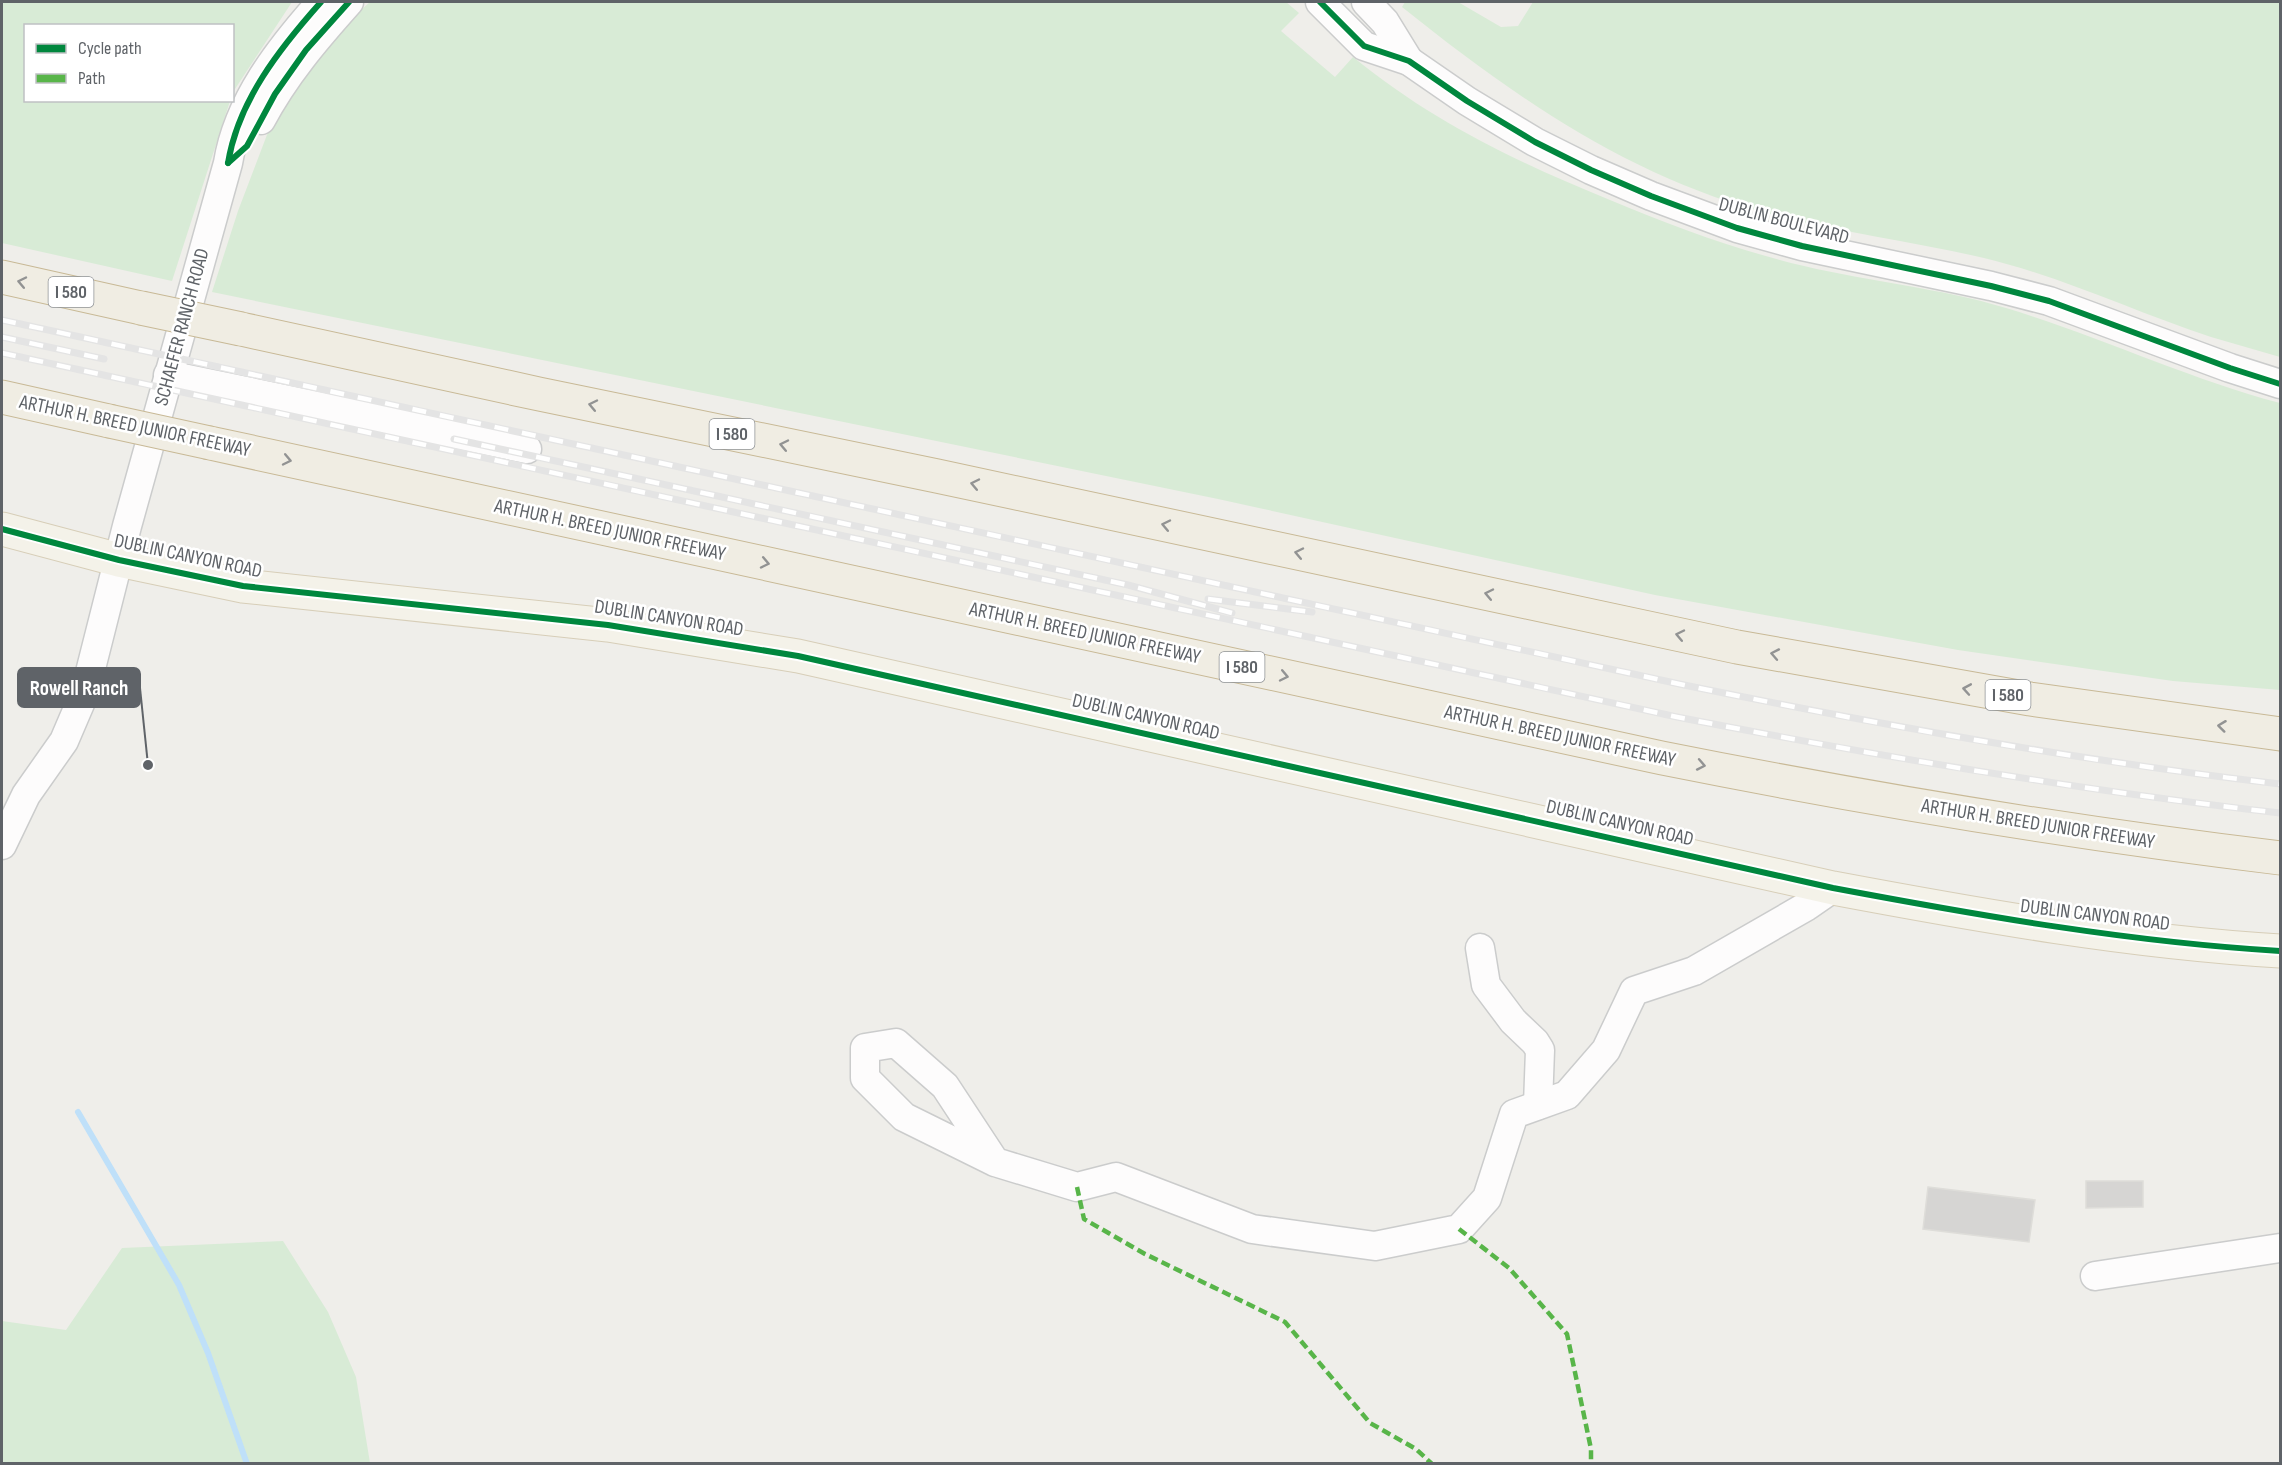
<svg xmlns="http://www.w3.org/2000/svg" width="2282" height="1465" viewBox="0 0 2282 1465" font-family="'Sofia Sans Condensed',sans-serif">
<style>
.green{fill:#d8ebd6}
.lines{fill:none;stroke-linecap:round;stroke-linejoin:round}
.stream{stroke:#bfe0f9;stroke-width:6}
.building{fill:#d6d5d3;stroke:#deddd9;stroke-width:1.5}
.minor-casing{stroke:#cbcccc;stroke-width:31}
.major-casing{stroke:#d7ceb8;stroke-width:35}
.highway-casing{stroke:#c8b996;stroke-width:35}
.minor{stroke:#fdfcfc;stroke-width:28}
.major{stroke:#f4f2e9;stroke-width:33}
.highway{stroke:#f0ede3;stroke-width:33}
.rail-casing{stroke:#e4e4e4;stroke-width:7}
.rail{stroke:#fff;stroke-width:4.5;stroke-dasharray:14;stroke-linecap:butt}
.highway-bridge-casing{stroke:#c8b996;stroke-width:35;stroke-linecap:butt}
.highway-bridge{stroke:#f0ede3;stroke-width:33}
.quiet{stroke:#58b549;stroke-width:4.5;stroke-dasharray:9 4.5;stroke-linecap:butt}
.cycleway-casing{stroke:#fff;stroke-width:10}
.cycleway{stroke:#00873e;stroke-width:6}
.oneway{stroke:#929393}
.labels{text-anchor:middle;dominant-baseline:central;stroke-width:5;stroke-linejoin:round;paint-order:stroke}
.shield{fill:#fff;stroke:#8f9295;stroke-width:1.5}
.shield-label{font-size:18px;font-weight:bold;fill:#5f6368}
.street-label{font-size:20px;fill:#5f6368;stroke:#fff}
.leader{fill:none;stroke:#5f6368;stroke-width:2}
.callout-dot{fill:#5f6368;stroke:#fff;stroke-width:2}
.callout{fill:#5f6368;stroke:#5f6368;stroke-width:2}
.callout-label{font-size:21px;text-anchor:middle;font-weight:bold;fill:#fff}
</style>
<rect width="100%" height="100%" fill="#efeeea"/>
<g class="green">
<polygon points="2,2 292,2 233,92 232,26 26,26 26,100 230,101 172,281 2,243"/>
<path d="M370,2H1286L1299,13L1281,31L1335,77L1353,57C1433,122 1515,161 1610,200C1674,227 1737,250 1804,266C1871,282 1940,288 2006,308C2099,336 2186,378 2280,403V690L2173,681L1958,650L1655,595L1218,499L212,292L238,211L273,119L344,25Z"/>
<path d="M1405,2H1458L1501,27L1518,26L1533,2H2280V357C2257,350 2234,344 2211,337C2135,312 2063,277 1984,258C1911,241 1836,232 1763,212C1626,175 1512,95 1402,7Z"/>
<polygon points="283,1241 328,1312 356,1377 370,1463 2,1463 2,1321 66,1330 122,1248"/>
</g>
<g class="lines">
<polyline class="stream" points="78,1112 179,1285 208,1353 247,1464"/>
</g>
<g class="building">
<polygon points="2086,1181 2143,1181 2143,1207 2086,1208"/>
<polygon points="1928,1187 2035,1200 2029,1242 1923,1229"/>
</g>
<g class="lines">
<defs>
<g id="minor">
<polyline points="1320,2 1364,46 1409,61 1467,101 1535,142 1591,170 1651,196 1737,228 1802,246 1991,286 2049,301 2230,368 2280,384"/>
<polyline points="1366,2 1385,22 1409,61"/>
<path d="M261,120C285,75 316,39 349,2"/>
<polyline points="168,375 527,449"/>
<path d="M2,845L26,795L64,741L85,692L127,526L228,163C238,101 280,48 321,2"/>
<polyline points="1480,948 1486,985 1513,1021 1535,1042 1540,1050 1538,1105"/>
<polyline points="995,1162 904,1117 865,1078 865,1048 896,1043 945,1086 995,1162 1077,1187 1116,1177 1252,1229 1375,1246 1459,1229 1487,1198 1514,1114 1567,1095 1606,1050 1634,991 1694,971 1807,906 1833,888"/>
<polyline points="2095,1276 2280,1248"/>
</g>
<path id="major" d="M2,529L119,560L243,586L608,625L798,656L1833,888C1982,916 2130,942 2280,951"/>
<g id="highway">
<polyline points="2,277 141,308"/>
<polyline points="241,329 539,394 937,476 1737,647 2030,699 2280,734"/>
<polyline points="2,397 109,421"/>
<path d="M210,443L1662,758C1867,799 2073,833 2280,858"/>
</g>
</defs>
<use href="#minor" class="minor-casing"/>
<use href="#major" class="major-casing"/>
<use href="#highway" class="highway-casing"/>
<use href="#minor" class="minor"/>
<use href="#major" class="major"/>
<use href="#highway" class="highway"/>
<defs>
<g id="rail">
<path d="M2,320L1684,685C1881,725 2080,761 2280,784"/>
<polyline points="2,337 104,359"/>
<path d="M2,353L1677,717C1877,756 2078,790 2280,813"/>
<polyline points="454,439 1128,585 1232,613"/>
<polyline points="1208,599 1312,612"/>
</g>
</defs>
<use href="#rail" class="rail-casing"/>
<use href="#rail" class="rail"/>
<defs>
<g id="highway-bridge">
<polyline points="141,308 241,329"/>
<polyline points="109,421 210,443"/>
</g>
</defs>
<use href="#highway-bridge" class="highway-bridge-casing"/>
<use href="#highway-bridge" class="highway-bridge"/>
<g class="quiet">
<polyline points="1077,1187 1084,1219 1145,1254 1285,1322 1370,1423 1416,1449 1432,1464"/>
<polyline points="1459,1229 1509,1268 1567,1334 1591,1449 1591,1464"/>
</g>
<defs>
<g id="cycleway">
<polyline points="1320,2 1364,46 1409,61 1467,101 1535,142 1591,170 1651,196 1737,228 1802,246 1991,286 2049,301 2230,368 2280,384"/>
<polyline points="228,163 247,146 275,94 306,50 349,2"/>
<path d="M228,163C238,101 280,48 321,2"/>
<path d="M2,529L119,560L243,586L608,625L798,656L1833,888C1982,916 2130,942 2280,951"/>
</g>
</defs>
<use href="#cycleway" class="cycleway-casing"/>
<use href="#cycleway" class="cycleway"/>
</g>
<defs><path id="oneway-chevron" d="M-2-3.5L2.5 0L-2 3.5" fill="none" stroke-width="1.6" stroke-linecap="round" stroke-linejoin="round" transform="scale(1.5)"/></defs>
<g class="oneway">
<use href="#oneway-chevron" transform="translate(22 282) rotate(-168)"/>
<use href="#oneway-chevron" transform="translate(593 405) rotate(-168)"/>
<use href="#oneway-chevron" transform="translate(784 445) rotate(-168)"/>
<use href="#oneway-chevron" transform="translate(287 460) rotate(12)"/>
<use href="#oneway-chevron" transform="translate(975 484) rotate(-168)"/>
<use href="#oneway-chevron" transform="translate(1166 525) rotate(-168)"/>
<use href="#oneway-chevron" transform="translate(1299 553) rotate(-168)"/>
<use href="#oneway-chevron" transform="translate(765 563) rotate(12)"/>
<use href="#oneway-chevron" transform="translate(1489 594) rotate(-168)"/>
<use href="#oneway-chevron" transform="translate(1680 635) rotate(-168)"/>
<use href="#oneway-chevron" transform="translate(1775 654) rotate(-169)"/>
<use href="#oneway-chevron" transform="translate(1284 676) rotate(12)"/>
<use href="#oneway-chevron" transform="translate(1967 689) rotate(-170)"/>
<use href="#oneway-chevron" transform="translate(2222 726) rotate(-173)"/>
<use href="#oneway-chevron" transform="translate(1701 765) rotate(11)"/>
</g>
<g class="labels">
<g class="shield">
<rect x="48.5" y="277" width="45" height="30" rx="4.5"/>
<rect x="709.5" y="419" width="45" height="30" rx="4.5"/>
<rect x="1219.5" y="652" width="45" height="30" rx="4.5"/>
<rect x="1985.5" y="680" width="45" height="30" rx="4.5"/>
</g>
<g class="shield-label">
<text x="71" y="292">I 580</text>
<text x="732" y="434">I 580</text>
<text x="1242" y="667">I 580</text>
<text x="2008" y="695">I 580</text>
</g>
<g class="street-label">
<text transform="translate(1784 221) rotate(15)">DUBLIN BOULEVARD</text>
<text transform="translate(182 327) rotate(-75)">SCHAEFER RANCH ROAD</text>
<text transform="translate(135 426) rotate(12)">ARTHUR H. BREED JUNIOR FREEWAY</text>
<text transform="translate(610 530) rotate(12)">ARTHUR H. BREED JUNIOR FREEWAY</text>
<text transform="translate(188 556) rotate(12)">DUBLIN CANYON ROAD</text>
<text transform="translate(669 618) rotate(9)">DUBLIN CANYON ROAD</text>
<text transform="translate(1085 633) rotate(12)">ARTHUR H. BREED JUNIOR FREEWAY</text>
<text transform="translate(1146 717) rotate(13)">DUBLIN CANYON ROAD</text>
<text transform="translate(1560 736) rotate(12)">ARTHUR H. BREED JUNIOR FREEWAY</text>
<text transform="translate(1620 823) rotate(13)">DUBLIN CANYON ROAD</text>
<text transform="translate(2038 824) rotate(9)">ARTHUR H. BREED JUNIOR FREEWAY</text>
<text transform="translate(2095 915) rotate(7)">DUBLIN CANYON ROAD</text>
</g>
</g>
<path class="leader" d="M148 765L140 688"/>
<circle class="callout-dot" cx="148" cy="765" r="6"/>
<rect class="callout" x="18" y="668" width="122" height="39" rx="6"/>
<g class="callout-label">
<text x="79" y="695">Rowell Ranch</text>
</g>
<rect width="2282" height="1465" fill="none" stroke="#5f6368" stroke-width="6"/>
<rect x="24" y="24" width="210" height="78" fill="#ffffff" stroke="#bfc1c3" stroke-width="1.5"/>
<rect x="36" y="44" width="30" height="9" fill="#00873e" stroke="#bfc1c3" stroke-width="1.5"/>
<text x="78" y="54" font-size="18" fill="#5f6368">Cycle path</text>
<rect x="36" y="74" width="30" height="9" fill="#58b549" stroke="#bfc1c3" stroke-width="1.5"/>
<text x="78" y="84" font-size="18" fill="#5f6368">Path</text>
</svg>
